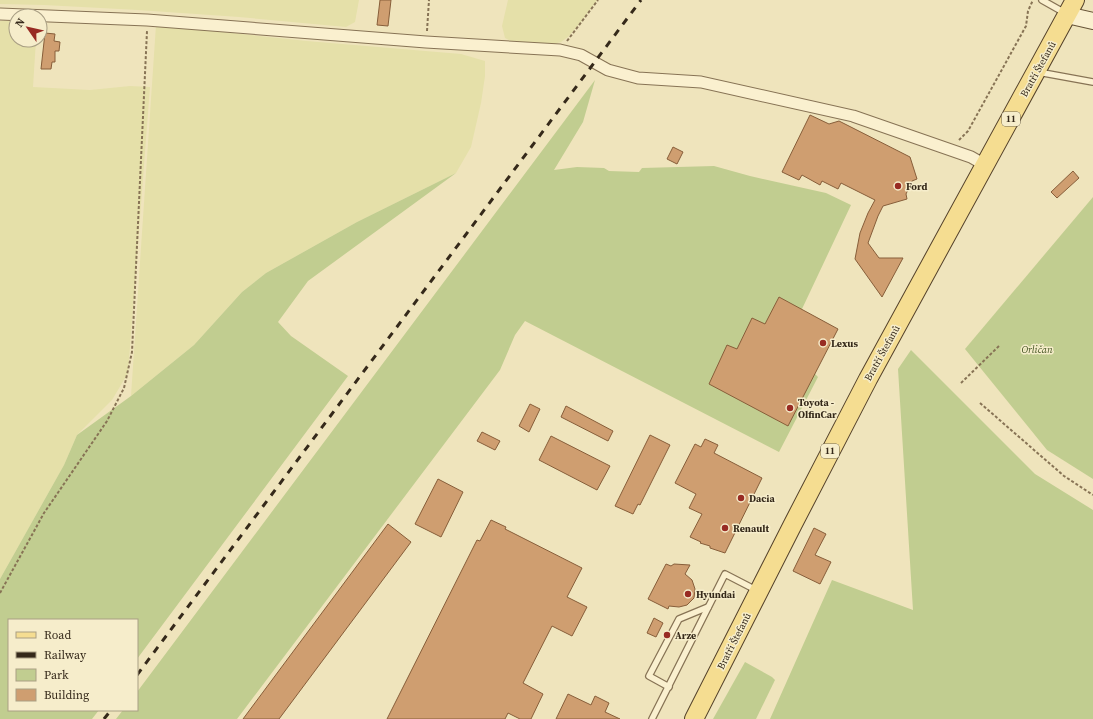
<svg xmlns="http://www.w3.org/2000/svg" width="1093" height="719" viewBox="0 0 1093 719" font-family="'Source Serif 4',serif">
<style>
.farmland{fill:#e5e0a9}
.green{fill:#c1cd90}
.building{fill:#cf9e70;stroke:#875e3a}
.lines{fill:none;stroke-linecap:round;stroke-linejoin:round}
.lane-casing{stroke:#877355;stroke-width:8}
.street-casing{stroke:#877355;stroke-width:13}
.secondary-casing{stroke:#685438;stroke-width:18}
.primary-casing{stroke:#54412a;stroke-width:20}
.path{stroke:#877355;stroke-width:2;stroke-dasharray:3 2;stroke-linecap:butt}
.lane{stroke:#faf0cf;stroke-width:5.5}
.street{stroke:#faf0cf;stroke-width:11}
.secondary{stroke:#faf0cf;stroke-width:16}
.primary{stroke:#f5dd91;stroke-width:18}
.rail{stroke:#35291a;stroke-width:3;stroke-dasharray:7 7;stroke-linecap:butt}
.poi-dot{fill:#982b23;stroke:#f6edcb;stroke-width:1.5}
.labels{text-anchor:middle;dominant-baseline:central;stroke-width:3;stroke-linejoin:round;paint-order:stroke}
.shield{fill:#f6edcb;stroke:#6f644f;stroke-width:1}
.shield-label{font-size:9px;font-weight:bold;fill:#35291a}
.street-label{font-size:10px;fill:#35291a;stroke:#f6edcb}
.poi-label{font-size:10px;font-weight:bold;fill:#35291a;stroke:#f6edcb;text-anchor:start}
.park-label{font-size:10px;font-style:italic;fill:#425320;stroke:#f6edcb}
</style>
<rect width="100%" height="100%" fill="#efe4bc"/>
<g class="farmland">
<polygon points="0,0 359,0 355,22 346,27 239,17 138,10 44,5 0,4"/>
<polygon points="508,0 597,0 581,22 568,37 561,42 554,44 513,42 505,38 502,26"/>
<polygon points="16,20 16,40 36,40 33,87 90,90 130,86 150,87 128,373 112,400 77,435 64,465 0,579 0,21"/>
<polygon points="156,25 307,41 461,54 485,61 485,76 481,103 471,147 456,173 357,222 266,273 242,292 194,345 131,396"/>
</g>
<g class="green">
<polygon points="595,80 583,122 554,170 577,167 604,168 609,171 639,172 642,168 714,166 750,176 826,193 851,205 802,309 790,348 818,377 779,452 525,321 515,335 500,370 237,719 116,719 123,710 137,710 137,692"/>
<polygon points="456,173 308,281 278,322 291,336 348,376 137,659 137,620 9,620 9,710 99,710 92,719 0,719 0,579 64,465 77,435 131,396 194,345 242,292 266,273 357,222"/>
<polygon points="1093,197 1093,479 1047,450 965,349"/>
<polygon points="911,350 1035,474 1093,510 1093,719 770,719 832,580 913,610 898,369"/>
<polygon points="745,662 772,677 775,680 756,719 713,719"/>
</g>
<g class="building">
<polygon points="380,0 391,0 388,26 377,25"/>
<polygon points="45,33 55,34 54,41 60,42 59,51 55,51 55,62 52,62 51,69 41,69"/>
<polygon points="810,115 829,124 839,121 910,157 917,179 912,181 906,194 907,199 883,206 878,216 868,243 879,258 903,258 882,297 855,259 860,233 868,213 875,200 841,183 838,189 822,181 820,185 802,175 799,180 782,172"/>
<polygon points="673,147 683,152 677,164 667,159"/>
<polygon points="1073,171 1079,178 1057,198 1051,192"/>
<polygon points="779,297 838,329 788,426 709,384 727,345 737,349 752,318 765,324"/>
<polygon points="530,404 540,409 529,432 519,426"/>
<polygon points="566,406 613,431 608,441 561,417"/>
<polygon points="482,432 500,441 495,450 477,441"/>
<polygon points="650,435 670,445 640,505 638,504 633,514 615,506"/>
<polygon points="551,436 610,466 597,490 539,460"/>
<polygon points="705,439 718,445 714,453 762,478 725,553 710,548 710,546 700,543 701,542 690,537 702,514 689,508 696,494 675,483 695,444 701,447"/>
<polygon points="438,479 463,492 441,537 415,524"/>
<polygon points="491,520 506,527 505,529 582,568 567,597 587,607 572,636 552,626 523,683 543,694 531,719 520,719 508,713 505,719 387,719 477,540 480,541"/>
<polygon points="388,524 411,542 279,719 243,719"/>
<polygon points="814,528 826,534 815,555 831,562 820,584 793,571"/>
<polygon points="666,564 671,566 674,564 690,565 685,574 692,580 695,589 694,598 687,605 679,607 669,606 668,609 648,599"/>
<polygon points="654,618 663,623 656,637 647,633"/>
<polygon points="568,694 591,705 595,696 609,703 605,712 620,719 556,719"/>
</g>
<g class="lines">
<defs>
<g id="lane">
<polyline points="1042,0 1065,13"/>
<polyline points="1038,72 1093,82"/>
<polyline points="669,687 649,676 679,619 708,607"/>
<polyline points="652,719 725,574 756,590"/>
</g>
<polyline id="street" points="0,14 147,20 426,42 560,50 581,55 608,70 638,78 701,82 853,116 971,157 985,165"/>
<polyline id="secondary" points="1067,15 1093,21"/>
<polyline id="primary" points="694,719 793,524 868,379 1075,0"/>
</defs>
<use href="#lane" class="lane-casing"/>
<use href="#street" class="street-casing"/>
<use href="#secondary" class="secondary-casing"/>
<use href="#primary" class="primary-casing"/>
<g class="path">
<polyline points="427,31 429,0"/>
<polyline points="567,41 598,0"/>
<polyline points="959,140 968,131 1026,26 1028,11 1033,0"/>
<polyline points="961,383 999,346"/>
<polyline points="980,403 1064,476 1093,495"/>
<polyline points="0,593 44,513 107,421 124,388 132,352 147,31"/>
</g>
<use href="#lane" class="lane"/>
<use href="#street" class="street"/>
<use href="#secondary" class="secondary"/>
<use href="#primary" class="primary"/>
<g class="rail">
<polyline points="137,675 641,0"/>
<polyline points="104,719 111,710"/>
</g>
</g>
<g class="poi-dot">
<circle cx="898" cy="186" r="4"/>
<circle cx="823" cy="343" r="4"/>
<circle cx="790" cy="408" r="4"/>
<circle cx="741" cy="498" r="4"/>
<circle cx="725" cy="528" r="4"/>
<circle cx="688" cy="594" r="4"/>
<circle cx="667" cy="635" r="4"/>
</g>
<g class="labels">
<g class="shield">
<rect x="1002" y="112" width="18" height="14" rx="3"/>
<rect x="821" y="444" width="18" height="14" rx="3"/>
</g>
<g class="shield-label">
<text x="1011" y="119">11</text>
<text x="830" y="451">11</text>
</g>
<g class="street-label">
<text transform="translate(1038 69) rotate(-61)">Bratří Štefanů</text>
<text transform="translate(882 353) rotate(-61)">Bratří Štefanů</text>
<text transform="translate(734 641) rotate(-63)">Bratří Štefanů</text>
</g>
<g class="poi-label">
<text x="906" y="186">Ford</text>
<text x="831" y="343">Lexus</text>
<text x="798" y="402">Toyota -<tspan x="798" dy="12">OlfinCar</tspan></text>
<text x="749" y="498">Dacia</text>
<text x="733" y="528">Renault</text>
<text x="696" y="594">Hyundai</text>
<text x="675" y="635">Arze</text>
</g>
<g class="park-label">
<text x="1037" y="349">Orličan</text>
</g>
</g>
<rect x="8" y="619" width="130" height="92" fill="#f6edcb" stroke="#a99f84"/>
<rect x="16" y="632" width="20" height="6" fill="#f5dd91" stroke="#a99f84"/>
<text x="44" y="639" font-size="12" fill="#35291a">Road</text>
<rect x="16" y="652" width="20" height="6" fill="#35291a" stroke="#a99f84"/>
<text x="44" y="659" font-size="12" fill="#35291a">Railway</text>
<rect x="16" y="669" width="20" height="12" fill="#c1cd90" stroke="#a99f84"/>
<text x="44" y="679" font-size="12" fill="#35291a">Park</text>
<rect x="16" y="689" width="20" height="12" fill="#cf9e70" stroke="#a99f84"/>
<text x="44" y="699" font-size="12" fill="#35291a">Building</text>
<g transform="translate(28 28) rotate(304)"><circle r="19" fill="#f6edcb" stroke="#a99f84"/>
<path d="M0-3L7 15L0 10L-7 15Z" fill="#982b23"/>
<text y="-6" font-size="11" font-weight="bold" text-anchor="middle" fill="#35291a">N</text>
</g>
</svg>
